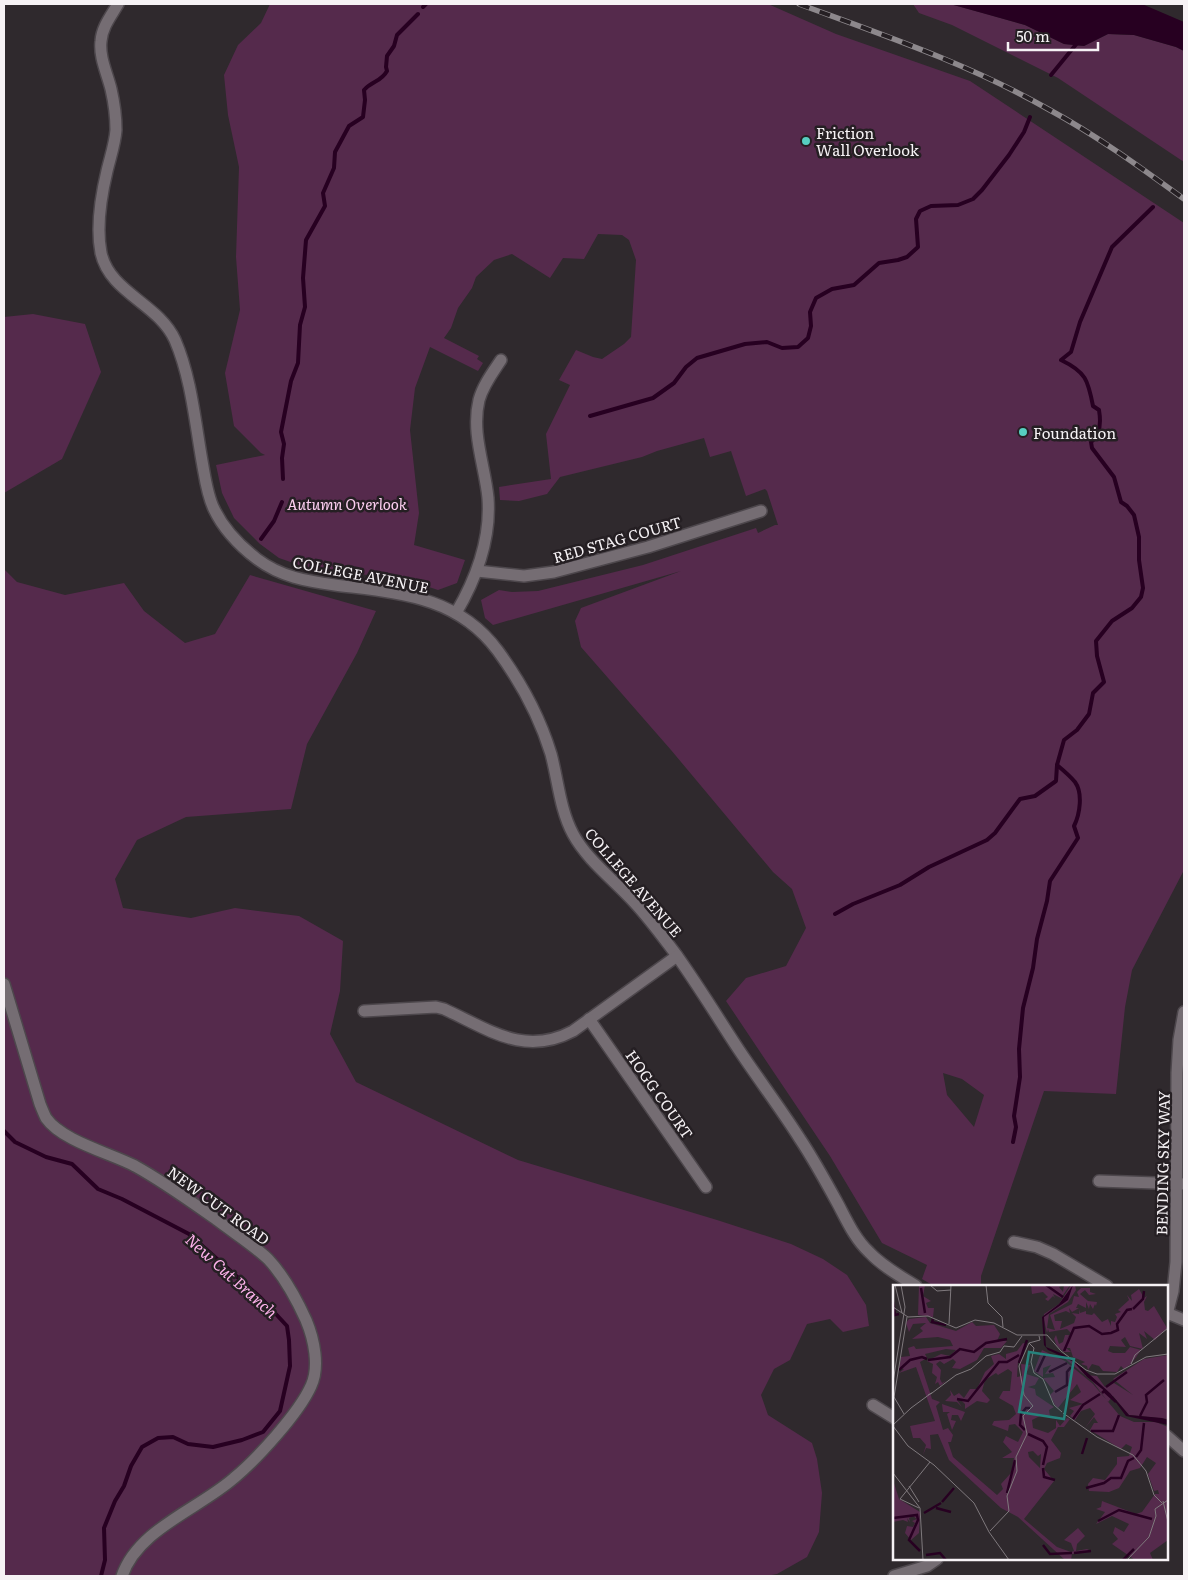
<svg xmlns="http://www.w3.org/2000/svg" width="1188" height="1580" viewBox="0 0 1188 1580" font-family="Literata,serif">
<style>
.green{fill:#552a4c;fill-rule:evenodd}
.water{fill:#270021}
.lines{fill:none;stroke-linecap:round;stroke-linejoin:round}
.stream{stroke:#270021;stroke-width:4}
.minor-casing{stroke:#4d474c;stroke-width:14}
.minor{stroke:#756d73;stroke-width:11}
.rail-casing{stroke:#8d888c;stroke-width:5.5}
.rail{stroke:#251f23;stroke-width:4;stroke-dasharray:11;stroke-linecap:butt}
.poi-dot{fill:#57cec1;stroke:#251f23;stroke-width:2}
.labels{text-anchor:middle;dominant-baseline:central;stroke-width:5;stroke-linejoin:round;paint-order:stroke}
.poi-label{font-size:15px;fill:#f6f2f5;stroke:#251f23;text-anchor:start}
.park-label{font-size:15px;font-style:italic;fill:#fccef0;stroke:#251f23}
.street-label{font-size:15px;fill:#f6f2f5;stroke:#251f23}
.water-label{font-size:16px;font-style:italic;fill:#fcb1ea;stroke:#251f23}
.inset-river{fill:none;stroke:#270021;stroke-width:2.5}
.inset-road{fill:none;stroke:#7f797d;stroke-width:1}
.view{fill:#26827c;fill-opacity:0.15;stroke:#26827c;stroke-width:2.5}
.inset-edge{fill:none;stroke:#f6f2f5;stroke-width:2.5}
</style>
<rect width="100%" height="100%" fill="#2f292d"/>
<g class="green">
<path d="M270,4H768L836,34L970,81L1184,223V870L1132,970L1125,1007L1116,1094L1044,1091L981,1276V1286H934L922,1279L927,1265L882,1243L830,1156L726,1001L746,978L786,966L806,928L792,889L773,872L671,750L581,647L575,621L581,608L681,571L493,625L485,618L481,600L499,590L512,592L538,591L643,565L756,528L758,533L775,525H778L767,491L765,489L746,496L731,451L710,457L704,438L657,451L642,457L560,477L547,494L519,501L500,500L499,487L551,479L546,434L570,385L559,380L576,350L593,357L602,359L624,344L631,337L636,260L629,240L622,235L598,234L584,259L563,258L550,278L512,254L494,260L476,277L472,288L458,308L451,328L444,338L479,356L477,359L483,363L478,371L430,347L415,388L410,430L419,513L414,545L465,560L457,583L438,590L411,581L302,566L279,558L260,544L234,518L222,493L216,465L265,455L261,453L234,426L225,373L240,310L236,257L239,167L228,115L224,75L238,45L261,23ZM943,1073L962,1079L984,1095L974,1127L947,1095Z"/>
<polygon points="913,4 950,4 983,13 1025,25 1064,44 1084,46 1108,34 1134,35 1176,47 1184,51 1184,162 1058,78 952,25 919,13"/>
<polygon points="33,314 85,324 101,372 62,459 4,493 4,317"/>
<polygon points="4,569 17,582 65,595 124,583 144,611 185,643 215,634 250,575 376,611 357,653 307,744 291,809 186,817 137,840 115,879 123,908 191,918 235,908 299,916 343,941 340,991 330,1034 356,1082 518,1160 717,1220 791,1244 823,1259 847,1275 866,1305 869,1326 843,1332 830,1319 807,1324 790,1360 774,1369 761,1395 768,1415 812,1443 817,1459 822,1493 819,1532 807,1557 777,1574 766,1576 4,1576"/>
</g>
<polygon class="water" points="950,4 1142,4 1184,22 1184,51 1176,47 1134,35 1108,34 1084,46 1064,44 1025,25"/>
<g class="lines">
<g class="stream">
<polyline points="423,7 426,4"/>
<polyline points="1051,75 1078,42"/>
<polyline points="590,416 653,398 674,383 686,367 697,358 745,344 767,342 782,348 798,347 808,338 811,326 810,312 816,298 832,289 854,285 879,263 898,260 907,257 918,247 916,219 920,211 931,206 958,205 973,199 982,190 1009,155 1024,132 1030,117"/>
<path d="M283,479L282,458L284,444L281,432L291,381L298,363L300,325L305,307L303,278L306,240L325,206L323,193L334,168L335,152L349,126L363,117L365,100L364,90C372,81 381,82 387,71L386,67L387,56L394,46L397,35L418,14"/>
<polyline points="261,539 274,521 282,502"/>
<path d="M835,914L853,904L900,885L929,867L987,840L995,833L1020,799L1035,796L1056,781L1057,765L1064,740L1077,730L1089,714L1093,693L1104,682L1097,656L1096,641L1112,621L1132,608L1141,597L1143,588L1139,560V537L1134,515L1127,506L1121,502L1114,477L1092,448L1091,442C1101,435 1101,422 1099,410L1093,406C1088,380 1086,372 1061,360L1071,352L1080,322L1112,247L1153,207"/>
<polyline points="4,1131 15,1142 46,1157 72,1164 98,1189 122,1199 189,1234 261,1298 287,1326 289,1340 290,1366 280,1411 263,1432 242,1440 213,1447 188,1444 173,1437 158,1438 142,1447 131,1466 124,1486 115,1501 104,1528 105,1560 101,1576"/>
<path d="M1013,1142L1016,1127L1014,1116L1020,1077L1019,1049L1023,1008L1033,968L1037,939L1047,901L1050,881L1078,838L1074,826C1080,814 1083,793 1075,782C1070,776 1063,770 1057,765"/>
</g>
<defs>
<g id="minor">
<path d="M118,4C111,16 102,27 101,41C99,57 107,73 111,89C114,102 116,117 116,130C115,144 110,158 107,171C101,196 96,227 101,253C110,293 158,303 175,340C191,377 195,421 202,461C205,477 207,495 214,509C223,528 240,546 257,559C281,577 306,581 335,585C397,593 457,595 498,651C520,681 540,718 551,754C558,780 560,810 573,834C587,860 614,880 634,902C649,918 662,936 675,953C698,985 718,1018 739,1050C759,1080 781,1109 800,1139C814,1160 826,1182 838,1204C847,1221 855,1239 869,1252C882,1266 900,1276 916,1286"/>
<polyline points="477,571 524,576 554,572 648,547 761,511"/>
<path d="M456,613C476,579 491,539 488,498C485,466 471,433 479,400C483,385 493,372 501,360"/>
<path d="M4,984L40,1104C42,1109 44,1114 46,1118C62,1141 110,1153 135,1166C164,1182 190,1201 217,1220C234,1233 253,1245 268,1259C285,1277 296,1298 306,1320C314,1339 320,1367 311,1386C299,1413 257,1459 234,1478C199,1509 138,1529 122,1576"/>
<path d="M364,1011L436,1007L444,1009C488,1029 524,1057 573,1031L677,956"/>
<polyline points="589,1019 706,1187"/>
<polyline points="1099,1181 1184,1184"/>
<polyline points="1014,1242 1037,1247 1053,1254 1107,1286"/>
<polyline points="1167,1313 1184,1320"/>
<polyline points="1167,1314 1173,1291 1176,1262 1177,1073 1179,1040 1184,1012"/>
<polyline points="873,1405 894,1418"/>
<polyline points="1167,1436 1184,1451"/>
<polyline points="894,1576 927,1566 937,1559"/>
</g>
</defs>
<use href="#minor" class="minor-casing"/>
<use href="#minor" class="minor"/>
<defs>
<path id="rail" d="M799,4C883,35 969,64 1048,109C1096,135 1140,167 1184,199"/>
</defs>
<use href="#rail" class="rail-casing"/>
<use href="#rail" class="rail"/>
</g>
<g class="poi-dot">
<circle cx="806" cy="141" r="5"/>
<circle cx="1023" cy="432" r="5"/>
</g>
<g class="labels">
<g class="poi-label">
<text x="816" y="132">Friction<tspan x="816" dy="17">Wall Overlook</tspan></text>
<text x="1033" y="432">Foundation</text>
</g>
<g class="park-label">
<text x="347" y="503">Autumn Overlook</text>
</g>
<g class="street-label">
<text transform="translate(617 539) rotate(-16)">RED STAG COURT</text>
<text transform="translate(361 574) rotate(11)">COLLEGE AVENUE</text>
<text transform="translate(634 882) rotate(49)">COLLEGE AVENUE</text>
<text transform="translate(660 1094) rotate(55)">HOGG COURT</text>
<text transform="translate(1162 1163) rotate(-89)">BENDING SKY WAY</text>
<text transform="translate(219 1205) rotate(36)">NEW CUT ROAD</text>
</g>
<g class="water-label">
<text transform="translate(232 1275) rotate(42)">New Cut Branch</text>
</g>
</g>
<g transform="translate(893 1285)">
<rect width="275" height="275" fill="#2f292d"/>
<path d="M26,0H32L30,11L38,16L33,18L35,23H41L40,32L25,30ZM138,0H170L166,2L170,7L171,0H177L168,13L160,9L162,13L160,11L155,16L152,14L155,12L150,7L139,9ZM178,0H182L183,5L175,17L156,29L154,43L162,45L157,30L179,19L181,11L186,12L184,7L188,3H197V7L203,9L196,10L192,5L187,9L195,16L204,17L203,21L202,19L200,24L197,19L196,24L193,17V23L185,19L183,23H186L179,27L176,23L177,28L173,26L161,30L162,36H169L167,44L181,38L183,32L179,28L186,29L187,24V28L193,26V29L199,30L201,28L209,37L215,34L218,41V36L222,37L224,32L222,29L228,27L225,25L236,15L234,10L239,16L238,10L246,4L251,13L254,11L251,17L252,25L255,26L261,21L274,43L262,55L251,46L254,54L246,48L250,64L237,61L232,52L228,55L233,62L217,61L215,66L220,68H232L237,62L248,65L238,79L231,84L228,81L224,87L210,86L206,81L199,79L195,85L194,81L188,79L192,77L180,72L177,63H173L178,67H171L164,61L161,54L163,50L166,59L170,57L172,50H176L174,54L178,48L174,44L156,47L155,44L154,48L151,35V29L166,19ZM33,32L37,38L63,46L79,37L83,41L101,40L107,49L104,56H114L108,63H91L84,75L67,84L59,83L63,77L60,74L51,79L47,76L43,79L48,85L47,94L49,98L53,96L47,101L45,97L42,99L44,92L39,88L40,79L34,76L48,69L57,71L63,65L53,64L32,69L34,73L27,77L39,114L47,117L43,121L50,145L55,143L60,150L58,157H55L60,172L104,210L110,204L108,199L118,188L121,173H109L119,167L110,157L113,151L125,157L130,147L122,139L116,140L115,146L99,140L101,136L116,135L123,129L120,121L106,113L110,106H117L119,87L115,84L105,90L103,88L92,95L89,106L97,115L94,118L84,116L72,124V119L67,114L64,115L69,122L64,117L52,116L58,110L57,105L61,111L66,108L71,113L77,104H84L92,87L101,79L98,71L106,69L113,74V69L124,66L130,58L134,59L125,76L124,92L129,91L128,79L137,80L133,89L146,93L142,100L135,102L142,104L143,110L161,122L156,125L157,131H147L139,135L140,143L155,148L163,143V135L167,141L174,133L177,134L171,142H165L158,155L168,168L167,173L154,178L151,184L161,196L131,234L164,262L178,267L181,266L178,258L171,255L185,243L192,251L184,259L183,266L194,264L198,266L179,269L178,275H172L125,232L108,223L56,175L45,149L37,150L38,164L33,163L30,170L33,160L27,153H20L17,141L42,136L23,82L6,88L11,84L6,83L8,72L17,71L15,63L21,61L23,64L60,61L57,55L45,52L19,54L30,46L27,43L33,38L20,39L16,47L13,38L16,34ZM140,166L145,171L148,169L147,183L136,172L135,167ZM149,65L172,76L200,99L227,131L241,137H263L275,142V255L257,268L260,275H242L219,259L225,254L220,248L222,242L231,247L236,239L219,231L203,239L212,227L203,224L208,222L209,216L243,229L249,227L262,209H266L265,205L261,206L255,189L263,178L254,172L247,183L237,186L226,203L216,207L196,206L195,199L200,193L212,195L224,179V172L236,171L239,162L233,159L228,164L197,145L201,138H205L201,132L192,143L202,129L197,123L188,126L182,135L177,131L181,126L176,123L190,119L177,115L188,107L184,99L165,123L162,120L157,110L161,106L150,93L162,92L160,88L152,89L158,80L150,83V92L141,86ZM275,70V134L236,130L220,111L215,117L200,97L170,72L181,77L192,90L204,91L212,102L221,98L240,110L220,94L251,74ZM49,119L72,127L68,136L65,130H59L58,135L63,136L59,145L54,129L57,127H50ZM0,195L6,214L27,227L26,248L18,255L12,248L14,241L20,242L22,238L19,236L24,234L20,231L16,233L17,237L14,233L15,237L10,235L0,237Z" fill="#552a4c" fill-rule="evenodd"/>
<path d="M180,0L175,15L151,32L153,62L170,69L186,80L217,108L236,130L269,133L275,135V140L233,131L218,111L194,92L181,77L155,65L151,60L149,32L166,19Z" fill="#270021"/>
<path class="inset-river" d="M153,0L170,12M28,3L32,28M0,17L2,30L6,29M240,24L250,14L251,6M40,34L39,37L53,40M171,66L181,43L196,41L209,49L218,48L225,45L224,39L234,25L239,24M35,75L57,72L67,64L81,67L93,58L114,54M126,78L134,55M6,85L17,75L29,72L34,74M144,87L152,70M156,87L174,78M213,102L234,87M162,107L174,100V87L178,82M209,108L211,106L223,117M64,114L75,116L106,77H114L126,70M247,131L254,117L253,110L271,95M180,134L190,120L207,109M132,145L127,140L128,129L133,123H137M198,146H220L226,130M135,149L150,156L154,162L150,180M189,169L194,153M243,172L248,165L251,138M150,183L151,192L162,195M193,203L211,198L218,193H228L235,176L241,173M114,208L122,175M49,217L61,203M43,223L58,227M31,228L48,218M0,233L24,230L25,235L16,255L27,266M205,236L226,225L259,234M150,260L157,269L179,268M181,268L198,266M33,270L47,268L53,275M230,275L241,264"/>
<path class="inset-road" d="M2,0L9,28M37,0L44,6L58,5M93,0L95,18L109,32L110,42M0,22L15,32L35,31L63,43L82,35L101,38L124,50H154L168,66L193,85L204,89H222L253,72L275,69M56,39L58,0M136,58L141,63L138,77L141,88L150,94L161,120L169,127M136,58L147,55L146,51M238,79L242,70L275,43M0,97L12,22L8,0M39,108L63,90L78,84L93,71L107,67L111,61L121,62L129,51M170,128L204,152L240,170L253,186L261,210L269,218M11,129L1,112L14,32M0,140L18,123L37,109L39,108L35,110M0,141L15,161L41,180L81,218L96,247L116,275M0,188L27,223L30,275M16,201L26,217M7,214L37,177M7,214L26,223M270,216L275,237M97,246L116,226L114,211L124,186L123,172L134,149L130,131L140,121L131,110L126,81L136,58M234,275L256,252L263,231L262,224L275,215"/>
<path class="view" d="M136,67L181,74L171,134L126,127Z"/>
<rect width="275" height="275" class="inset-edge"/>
</g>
<rect width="1188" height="1580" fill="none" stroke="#f6f2f5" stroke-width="10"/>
<path d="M1008 42v8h90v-8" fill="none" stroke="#f6f2f5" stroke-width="2.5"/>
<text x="1016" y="42" font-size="15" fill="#f6f2f5" stroke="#251f23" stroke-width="4" paint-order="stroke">50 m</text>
</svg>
